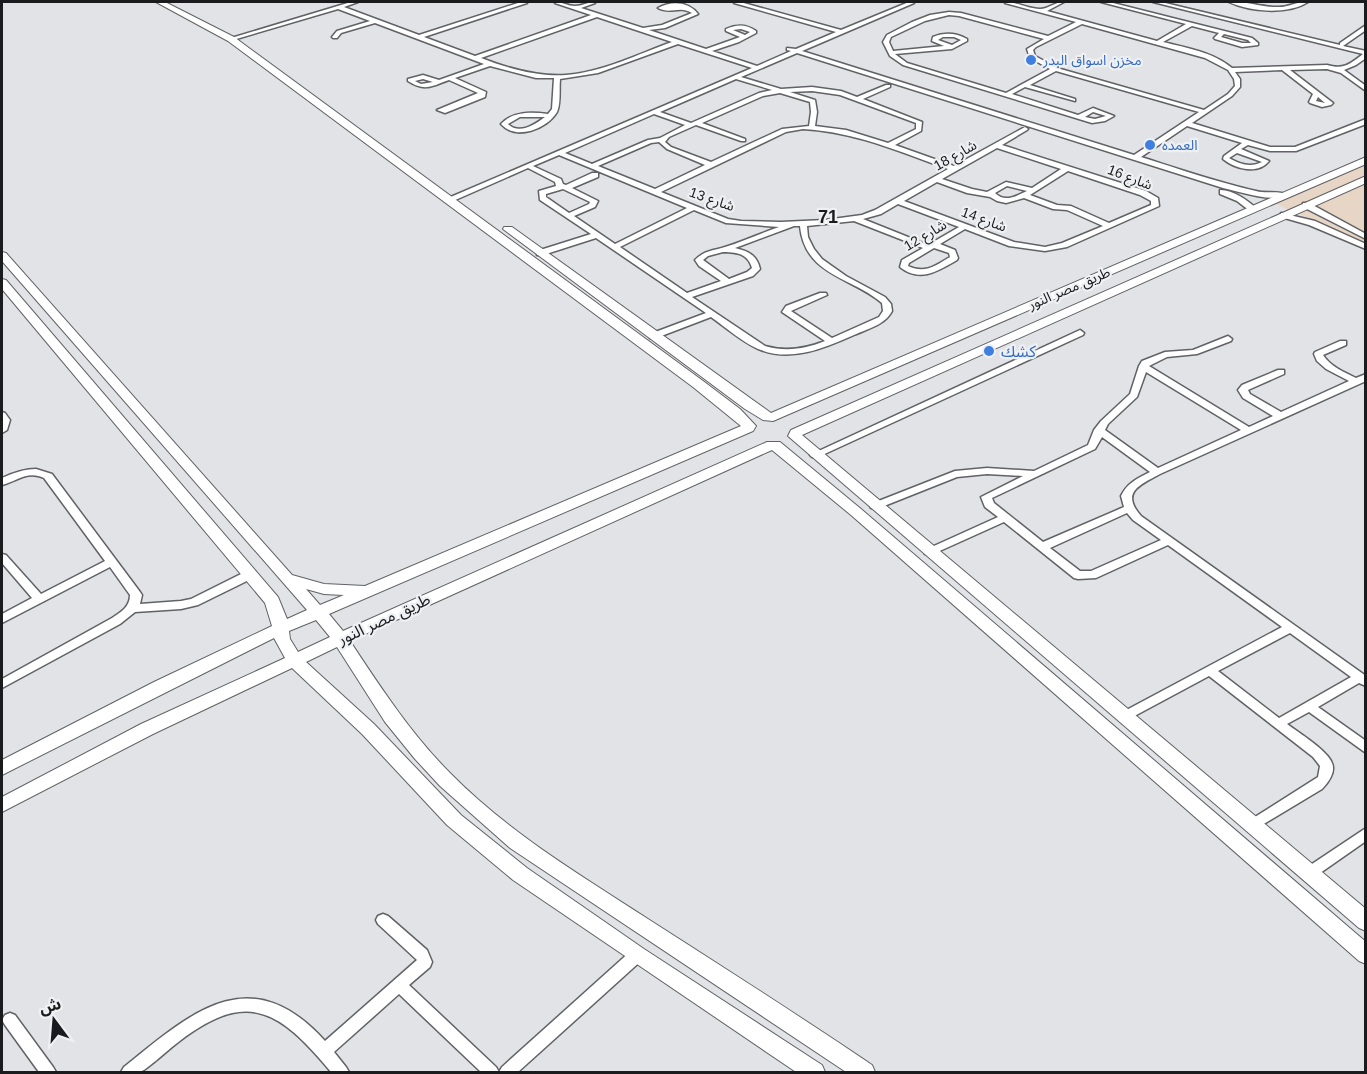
<svg xmlns="http://www.w3.org/2000/svg" width="1367" height="1074" viewBox="0 0 1367 1074" font-family="Helvetica,'Noto Sans Arabic',sans-serif">
<style>
.industrial{fill:#e7d6c5}
.lines{fill:none;stroke-linecap:round;stroke-linejoin:round}
.street-casing{stroke:#616266;stroke-width:3}
.secondary-casing{stroke:#616266;stroke-width:2}
.street{fill:#fff;fill-rule:evenodd}
.secondary{fill:#fff;fill-rule:evenodd}
.shop-dot{fill:#3f7fe0;stroke:#eef0f3;stroke-width:2}
.labels{text-anchor:middle;dominant-baseline:central;stroke-width:4.5;stroke-linejoin:round;paint-order:stroke}
.far-shop-label{font-size:14px;fill:#366cbe;stroke:#eef0f3;text-anchor:start}
.far-street-label{font-size:14px;fill:#1a1b1c;stroke:#eef0f3}
.shop-label{font-size:16px;fill:#366cbe;stroke:#eef0f3;text-anchor:start}
.street-label{font-size:16px;fill:#1a1b1c;stroke:#eef0f3}
.far-district-label{font-size:18px;font-weight:bold;fill:#1a1b1c;stroke:#eef0f3}
</style>
<rect width="100%" height="100%" fill="#e1e3e6"/>
<polygon class="industrial" points="1365,161 1365,243 1276,204"/>
<g class="lines">
<defs>
<g id="street">
<path d="M351,2H358L344,7L419,35L521,2H527V3L424,37L475,56L591,15L555,3V2C562,2 568,6 575,6C582,6 588,2 595,2V3L581,8L643,28L662,25L692,13C679,5 671,15 658,8C671,1 688,1 698,14L665,28L649,30L706,49L740,37L726,31V29C737,24 746,24 756,31V33L739,42L712,51L757,66L791,51L787,50V48L796,49L836,32L734,3V2H740L841,30L909,2H914V3L802,51L1134,155L1199,112L1056,71L1030,85L1075,99V101L1025,87L1012,94L1078,115L1093,108L1114,116L1105,121L1092,123L903,65L890,56L883,42L887,35L912,22L930,15L949,12L961,13L1048,36L1076,22L1005,3V2C1017,2 1028,9 1040,9C1048,9 1055,2 1064,2L1047,11L1157,41L1186,24L1101,2H1109L1252,38L1258,43V45L1242,47L1215,39L1214,38L1219,33L1192,26L1163,42C1187,48 1213,52 1232,68L1327,65C1344,70 1350,64 1363,54L1153,2H1161L1340,45V43L1366,25V30L1343,46L1366,51V58L1356,65L1344,70L1366,86V91L1341,73L1327,69L1290,70L1333,103L1331,105L1322,107L1310,103L1309,102L1313,94L1282,70L1235,72L1240,79V87L1232,96L1192,123L1270,147H1295L1366,119V124L1296,151H1270L1248,145L1241,149L1269,161C1258,175 1235,169 1223,159L1224,156L1242,143L1187,126L1141,157C1179,169 1217,182 1256,191C1266,194 1279,190 1288,195C1272,203 1241,192 1223,188L797,53L741,77L781,89L812,87L841,91L857,97L886,85H890V87L863,99L922,122L921,131L895,145L954,166L1025,127L1028,129L1027,130L1002,145L1146,191L1158,198L1159,206L1067,247L1045,251L1009,246L965,229L940,244L955,250L958,258L957,260C938,271 920,283 900,267L902,260L923,248L854,221L807,226L808,237L814,249L822,259L846,276L885,297L891,304L892,311C885,325 867,329 854,335C825,348 792,362 761,350C746,345 725,327 711,317L656,338H650V334L706,313L596,238L543,255H537V251L591,234L540,200L539,191L556,186L555,182L528,168L453,201L446,199L752,68L678,44L598,73L560,79C559,89 561,103 557,112C547,129 516,141 501,124C513,111 531,112 548,114L552,109L554,78H536L490,66L455,78L486,92L485,97L445,113L437,110L478,93L449,80C432,86 425,92 408,81V79L423,75L439,80L484,64L375,23L341,33L337,38H333L332,37L337,31L370,21L338,9L233,40L228,39ZM949,15L959,16L1044,39L1027,49L1030,58L1050,69L1006,93L907,63L895,54L952,49L967,41V39C956,33 945,32 933,37L932,41L944,46L893,51L889,42L891,37L925,21ZM597,17L672,42C638,54 603,72 566,75C538,77 507,68 481,58ZM1082,24L1205,58L1228,70L1234,79L1235,86L1228,94L1204,110L1057,68L1035,56L1033,50L1036,47ZM741,29L750,32L745,35L733,30ZM1224,34L1248,40L1251,43H1242L1221,37ZM943,37H954L961,40L952,45L938,40ZM423,79L433,82L421,84L415,81ZM736,79L772,90L759,93L691,123L660,112ZM812,91L840,95L916,123V129L888,143L846,130L815,126L817,112L815,100L790,92ZM780,93L810,102L811,112L809,126L782,129L711,162L671,147L665,142L669,137L696,125L741,141H745V139L702,123L763,96ZM1318,97L1325,103L1316,101ZM1093,112L1106,116L1095,119L1085,117ZM654,114L685,125L660,138L648,140L592,164L565,153ZM520,117H545C534,125 519,135 508,124ZM803,129C856,132 900,152 948,169L875,210L862,215L825,220L781,222L741,221L728,219L661,192L786,132ZM659,142L667,149L705,165L655,189L598,166L651,143ZM997,148L1061,169L1032,188L1006,182L987,192L972,189L942,179ZM1237,153L1262,162C1250,168 1240,164 1229,158ZM559,155L687,208L615,244L574,216L595,207L598,201L572,188L598,177V173H592L566,185L563,184L561,179L533,166ZM1068,171L1140,195L1151,201V205L1109,223L1071,206L1057,205L1030,195ZM937,182L967,193L990,197L997,201L1006,203L1024,198L1053,209L1067,210L1103,226L1062,243L1045,247L1014,242L904,201ZM1007,186L1027,191C1016,196 1005,203 995,193ZM563,189L590,202L589,204L569,213L546,197V194ZM898,204L959,227L928,245L863,219L881,214ZM694,210L726,223L779,227C761,233 742,242 725,247C713,251 705,250 695,260L699,266L721,281L687,293L620,247ZM794,226H800C805,276 852,277 882,303L883,311L879,317L832,338L791,311L827,295L826,293H820L786,306L782,312L825,341C805,349 786,352 765,346L692,297L753,276L760,269C757,255 748,251 735,248ZM934,248L949,253L950,257C935,266 925,274 908,266L909,263ZM723,252C737,252 748,254 752,268L747,272L729,279L703,260L708,256Z"/>
<path d="M1229,2C1245,0 1262,8 1279,7C1289,7 1298,1 1308,2C1288,15 1250,12 1229,2Z"/>
<path d="M1220,190C1234,190 1247,200 1257,209L1250,211L1237,201L1220,194Z"/>
<polygon points="1303,203 1309,203 1366,234 1366,239 1303,207"/>
<polygon points="1281,213 1315,221 1366,244 1366,249 1309,225 1281,217"/>
<polygon points="1080,330 1084,333 1083,335 818,457 812,457 810,455"/>
<path d="M1228,336L1232,339L1231,341L1197,354L1167,357L1149,366L1249,427L1273,416L1243,398L1238,390L1242,385L1278,370H1284V374L1248,390L1250,394L1281,412L1349,381L1326,369L1317,361L1314,354L1315,352L1340,341H1346V345L1323,355C1331,367 1344,372 1356,378L1366,374V381L1160,474C1140,485 1120,492 1141,516L1366,676V686L1359,683L1318,707L1366,741V753L1309,712L1287,724C1299,733 1327,750 1332,763C1336,772 1328,783 1322,789L1252,831L1247,830L1245,826L1247,822L1318,777L1320,766L1313,757L1209,676L1127,720L1123,722L1119,720L1117,717L1119,714L1282,627L1168,545L1096,578L1078,579L1074,578L1004,522L933,554H925L924,552L925,550L998,517L985,507L981,497L1023,476L987,474L957,477L879,508H871L870,506L871,504L955,471L987,468L1034,471L1088,445L1094,430L1101,421L1130,394L1139,366L1142,361L1165,352L1193,350ZM1146,372L1241,430L1158,468L1105,430L1108,424L1137,397ZM1102,437L1150,472C1138,478 1127,483 1121,496L1124,507L1043,542L994,503L992,498L1095,449ZM1127,513L1133,520L1161,540L1091,571H1080L1050,548ZM1290,633L1351,677L1279,718L1218,671Z"/>
<polygon points="2,412 5,413 10,420 7,430 2,433"/>
<path d="M36,469L52,474L140,592L142,595L140,604L181,601L191,599L247,571H255L256,574L255,577L198,605L181,609L135,612L120,624L2,688V679L112,618C121,612 130,607 130,595L110,567L2,623V614L32,598L2,563V554L6,555L41,594L105,561L44,478C28,470 17,481 2,485V478C13,473 24,469 36,469Z"/>
<polygon points="1366,828 1366,841 1313,878 1308,880 1303,878 1301,874 1303,870"/>
<path d="M383,914L388,916L427,950L432,962L430,967L409,985L496,1067L499,1072H481L399,994L334,1052L346,1067L349,1072H331C277,1007 245,988 172,1047C166,1052 146,1070 140,1072C135,1074 127,1072 121,1072L124,1067C191,1013 250,958 325,1041L417,960L378,924L376,920L378,916Z"/>
<polygon points="637,949 642,950 644,955 642,960 518,1072 499,1072 502,1067 632,950"/>
<polygon points="10,1013 15,1015 53,1067 56,1072 39,1072 5,1025 2,1020 5,1015"/>
</g>
<g id="secondary">
<path d="M156,2H165L234,37L703,381L740,409L756,426L753,431L329,614L343,631L767,442H780L861,509L1366,942V964L1359,961L851,515L772,450L350,641C381,688 411,734 451,774C508,832 580,875 648,919C723,967 798,1015 872,1065L875,1072H846L510,848L440,786L415,759L385,722L337,647L306,662L374,724L461,815L527,868L644,949L822,1065L825,1072H796L513,880L447,825L362,734L292,668L153,734L2,812V797L141,724L285,658L274,638L2,775V760L154,682L272,626L265,603L2,289V279L6,280L278,597L287,619L307,610L2,261V252L6,253L292,575L324,584L365,586L741,426L693,387L228,41ZM306,589L324,594L344,595L320,605ZM316,620L330,637L298,652L290,639L289,631Z"/>
<polygon points="1366,157 1366,164 773,421 763,420 745,409 503,229 504,227 512,227 771,413"/>
<polygon points="1366,176 1366,183 802,435 1366,909 1366,931 1359,928 788,436 791,430"/>
</g>
</defs>
<use href="#street" class="street-casing"/>
<use href="#secondary" class="secondary-casing"/>
<use href="#street" class="street"/>
<use href="#secondary" class="secondary"/>
</g>
<g class="shop-dot">
<circle cx="1031" cy="60" r="6"/>
<circle cx="1150" cy="145" r="6"/>
<circle cx="989" cy="351" r="6"/>
</g>
<g class="labels">
<g class="far-shop-label">
<text x="1043" y="60">مخزن اسواق البدر</text>
<text x="1162" y="145">العمده</text>
</g>
<g class="far-street-label">
<text transform="translate(955 155) rotate(-30)">شارع 18</text>
<text transform="translate(1130 177) rotate(21)">شارع 16</text>
<text transform="translate(712 199) rotate(19)">شارع 13</text>
<text transform="translate(984 219) rotate(20)">شارع 14</text>
<text transform="translate(925 235) rotate(-31)">شارع 12</text>
<text transform="translate(1069 288) rotate(-23)">طريق مصر النور</text>
</g>
<g class="shop-label">
<text x="1001" y="351">كشك</text>
</g>
<g class="street-label">
<text transform="translate(384 619) rotate(-25)">طريق مصر النور</text>
</g>
<g class="far-district-label">
<text x="828" y="217">71</text>
</g>
</g>
<rect width="1367" height="1074" fill="none" stroke="#1a1b1c" stroke-width="6"/>
<g transform="translate(54 1020) rotate(344)" stroke="#eef0f3" stroke-width="4.5" paint-order="stroke">
<path d="M0-4.5L10 22L0 15L-10 22Z" fill="#1a1b1c"/>
<text y="-9" font-size="16" font-weight="bold" text-anchor="middle" fill="#1a1b1c">ش</text>
</g>
</svg>
